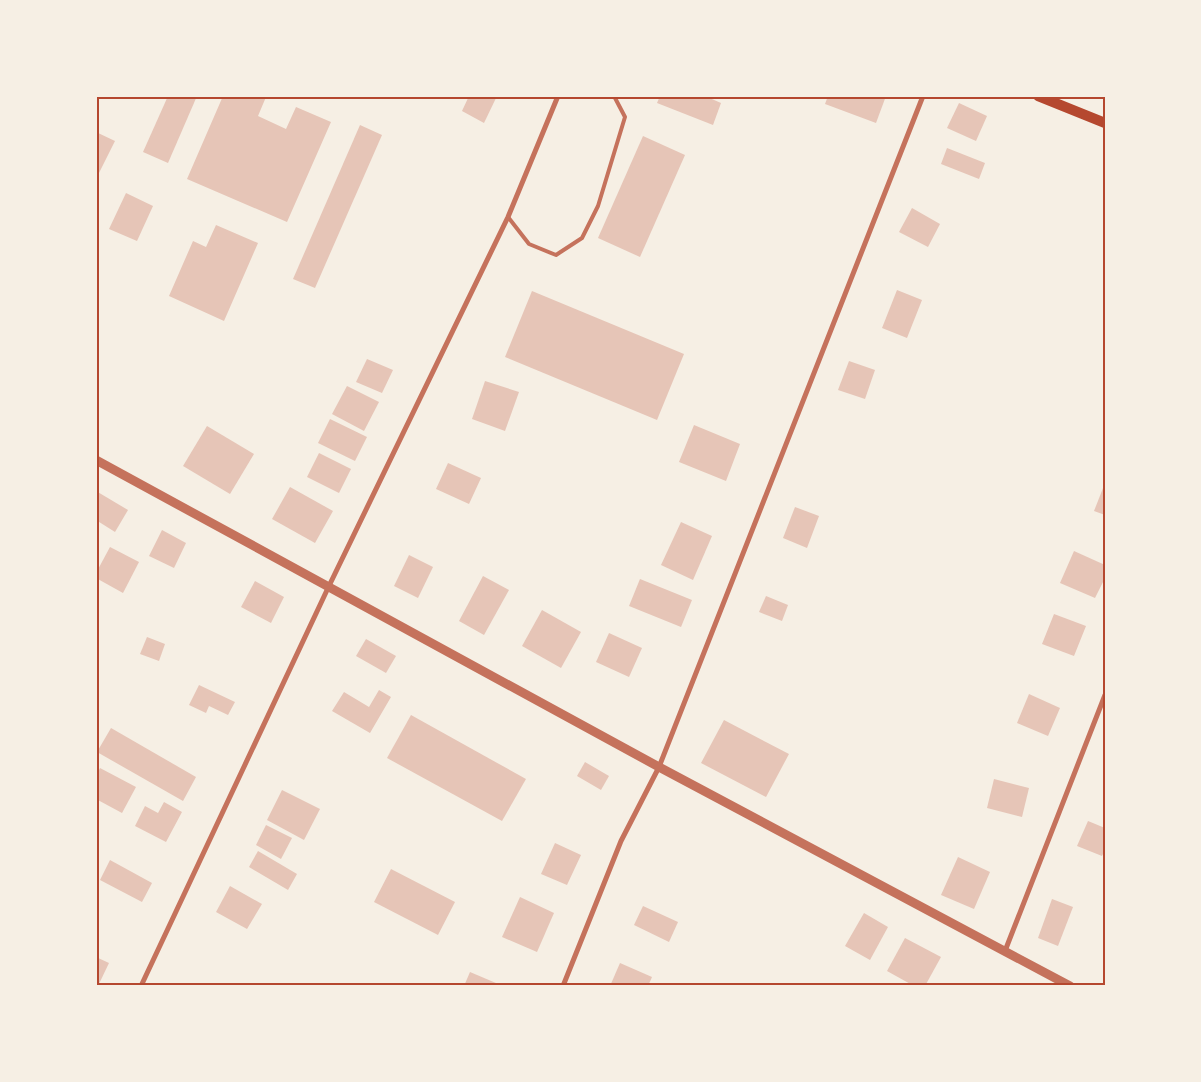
<svg xmlns="http://www.w3.org/2000/svg" width="1201" height="1082" viewBox="0 0 1201 1082" font-family="'PT Sans Narrow',sans-serif">
<style>
.building{fill:#e6c5b7}
.lines{fill:none;stroke-linecap:round;stroke-linejoin:round}
.service{stroke:#c5725c;stroke-width:4}
.minor{stroke:#c5725c;stroke-width:5}
.tertiary{stroke:#c5725c;stroke-width:9}
.secondary{stroke:#b5482f;stroke-width:10}
.neatline{fill:none;stroke:#b5482f;stroke-width:2}
</style>
<rect width="100%" height="100%" fill="#f6efe4"/>
<g class="building">
<polygon points="168,96 197,96 168,163 143,152"/>
<polygon points="223,96 266,97 258,116 286,129 296,107 331,122 287,222 187,179"/>
<polygon points="469,96 497,96 484,123 462,111"/>
<polygon points="660,96 705,96 721,103 713,125 657,103"/>
<polygon points="828,96 886,96 876,123 825,104"/>
<polygon points="959,103 987,116 976,141 947,128"/>
<polygon points="360,125 382,135 315,288 293,279"/>
<polygon points="96,132 115,141 96,179"/>
<polygon points="643,136 685,155 640,257 598,238"/>
<polygon points="947,148 985,163 979,179 941,164"/>
<polygon points="126,193 153,206 137,241 109,229"/>
<polygon points="912,208 940,224 928,247 899,232"/>
<polygon points="216,225 258,243 224,321 169,296 193,241 206,247"/>
<polygon points="897,290 922,300 907,338 882,328"/>
<polygon points="532,291 684,354 657,420 505,357"/>
<polygon points="367,359 393,370 382,393 356,382"/>
<polygon points="849,361 875,370 865,399 838,390"/>
<polygon points="485,381 519,392 505,431 472,419"/>
<polygon points="347,386 379,402 364,431 332,414"/>
<polygon points="330,419 367,437 355,461 318,443"/>
<polygon points="694,425 740,444 726,481 679,462"/>
<polygon points="207,426 254,454 230,494 183,466"/>
<polygon points="319,453 351,469 339,493 307,477"/>
<polygon points="448,463 481,478 469,504 436,489"/>
<polygon points="1105,483 1105,515 1094,511"/>
<polygon points="290,487 333,511 315,543 272,519"/>
<polygon points="96,491 128,510 115,532 96,520"/>
<polygon points="795,507 819,516 807,548 783,538"/>
<polygon points="681,522 712,536 693,580 661,565"/>
<polygon points="162,530 186,543 174,568 149,556"/>
<polygon points="110,547 139,562 123,593 96,578 96,573"/>
<polygon points="1074,551 1105,565 1105,578 1095,598 1060,583"/>
<polygon points="409,555 433,567 418,598 394,586"/>
<polygon points="483,576 509,590 484,635 459,621"/>
<polygon points="640,579 692,600 681,627 629,606"/>
<polygon points="255,581 284,597 271,623 241,607"/>
<polygon points="766,596 788,605 782,621 759,612"/>
<polygon points="542,610 581,632 561,668 522,646"/>
<polygon points="1054,614 1086,626 1074,656 1042,644"/>
<polygon points="609,633 642,648 629,677 596,662"/>
<polygon points="147,637 165,644 159,661 140,654"/>
<polygon points="366,639 396,656 386,673 356,656"/>
<polygon points="199,685 235,702 228,715 209,706 206,713 189,705"/>
<polygon points="379,690 391,697 370,733 332,711 344,692 369,707"/>
<polygon points="1029,694 1060,708 1048,736 1017,723"/>
<polygon points="411,715 526,779 502,821 387,758"/>
<polygon points="724,720 789,754 766,797 701,763"/>
<polygon points="111,728 196,777 183,801 97,752"/>
<polygon points="585,762 609,776 601,790 577,776"/>
<polygon points="100,768 136,787 122,813 96,799 96,776"/>
<polygon points="994,779 1029,788 1022,817 987,808"/>
<polygon points="282,790 320,809 304,840 267,820"/>
<polygon points="164,802 182,812 166,842 135,826 145,806 158,813"/>
<polygon points="1088,821 1105,828 1105,850 1102,856 1077,846"/>
<polygon points="266,825 292,838 281,859 256,845"/>
<polygon points="555,843 581,855 567,885 541,874"/>
<polygon points="258,851 297,874 288,890 249,867"/>
<polygon points="958,857 990,872 974,909 941,895"/>
<polygon points="110,860 152,883 142,902 100,880"/>
<polygon points="391,869 455,902 438,935 374,902"/>
<polygon points="230,886 262,904 247,929 216,912"/>
<polygon points="520,897 554,913 537,952 502,937"/>
<polygon points="1052,899 1073,907 1058,946 1038,938"/>
<polygon points="643,906 678,922 669,942 634,925"/>
<polygon points="864,913 888,927 870,960 845,946"/>
<polygon points="905,938 941,957 925,986 914,986 887,971"/>
<polygon points="96,957 109,963 98,986 96,985"/>
<polygon points="620,963 652,977 648,986 610,986"/>
<polygon points="470,972 503,986 464,986"/>
</g>
<g class="lines">
<polyline class="service" points="508,217 529,244 556,255 582,238 598,206 625,117 614,96"/>
<g class="minor">
<polyline points="1005,951 1105,695"/>
<polyline points="141,986 328,588 508,217 558,96"/>
<polyline points="563,986 621,841 659,767 923,96"/>
</g>
<polyline class="tertiary" points="96,460 659,767 1070,986"/>
<polyline class="secondary" points="1038,96 1105,123"/>
</g>
<rect width="1201" height="1082" fill="none" stroke="#f6efe4" stroke-width="195"/>
<rect x="98" y="98" width="1006" height="886" class="neatline"/>
</svg>
